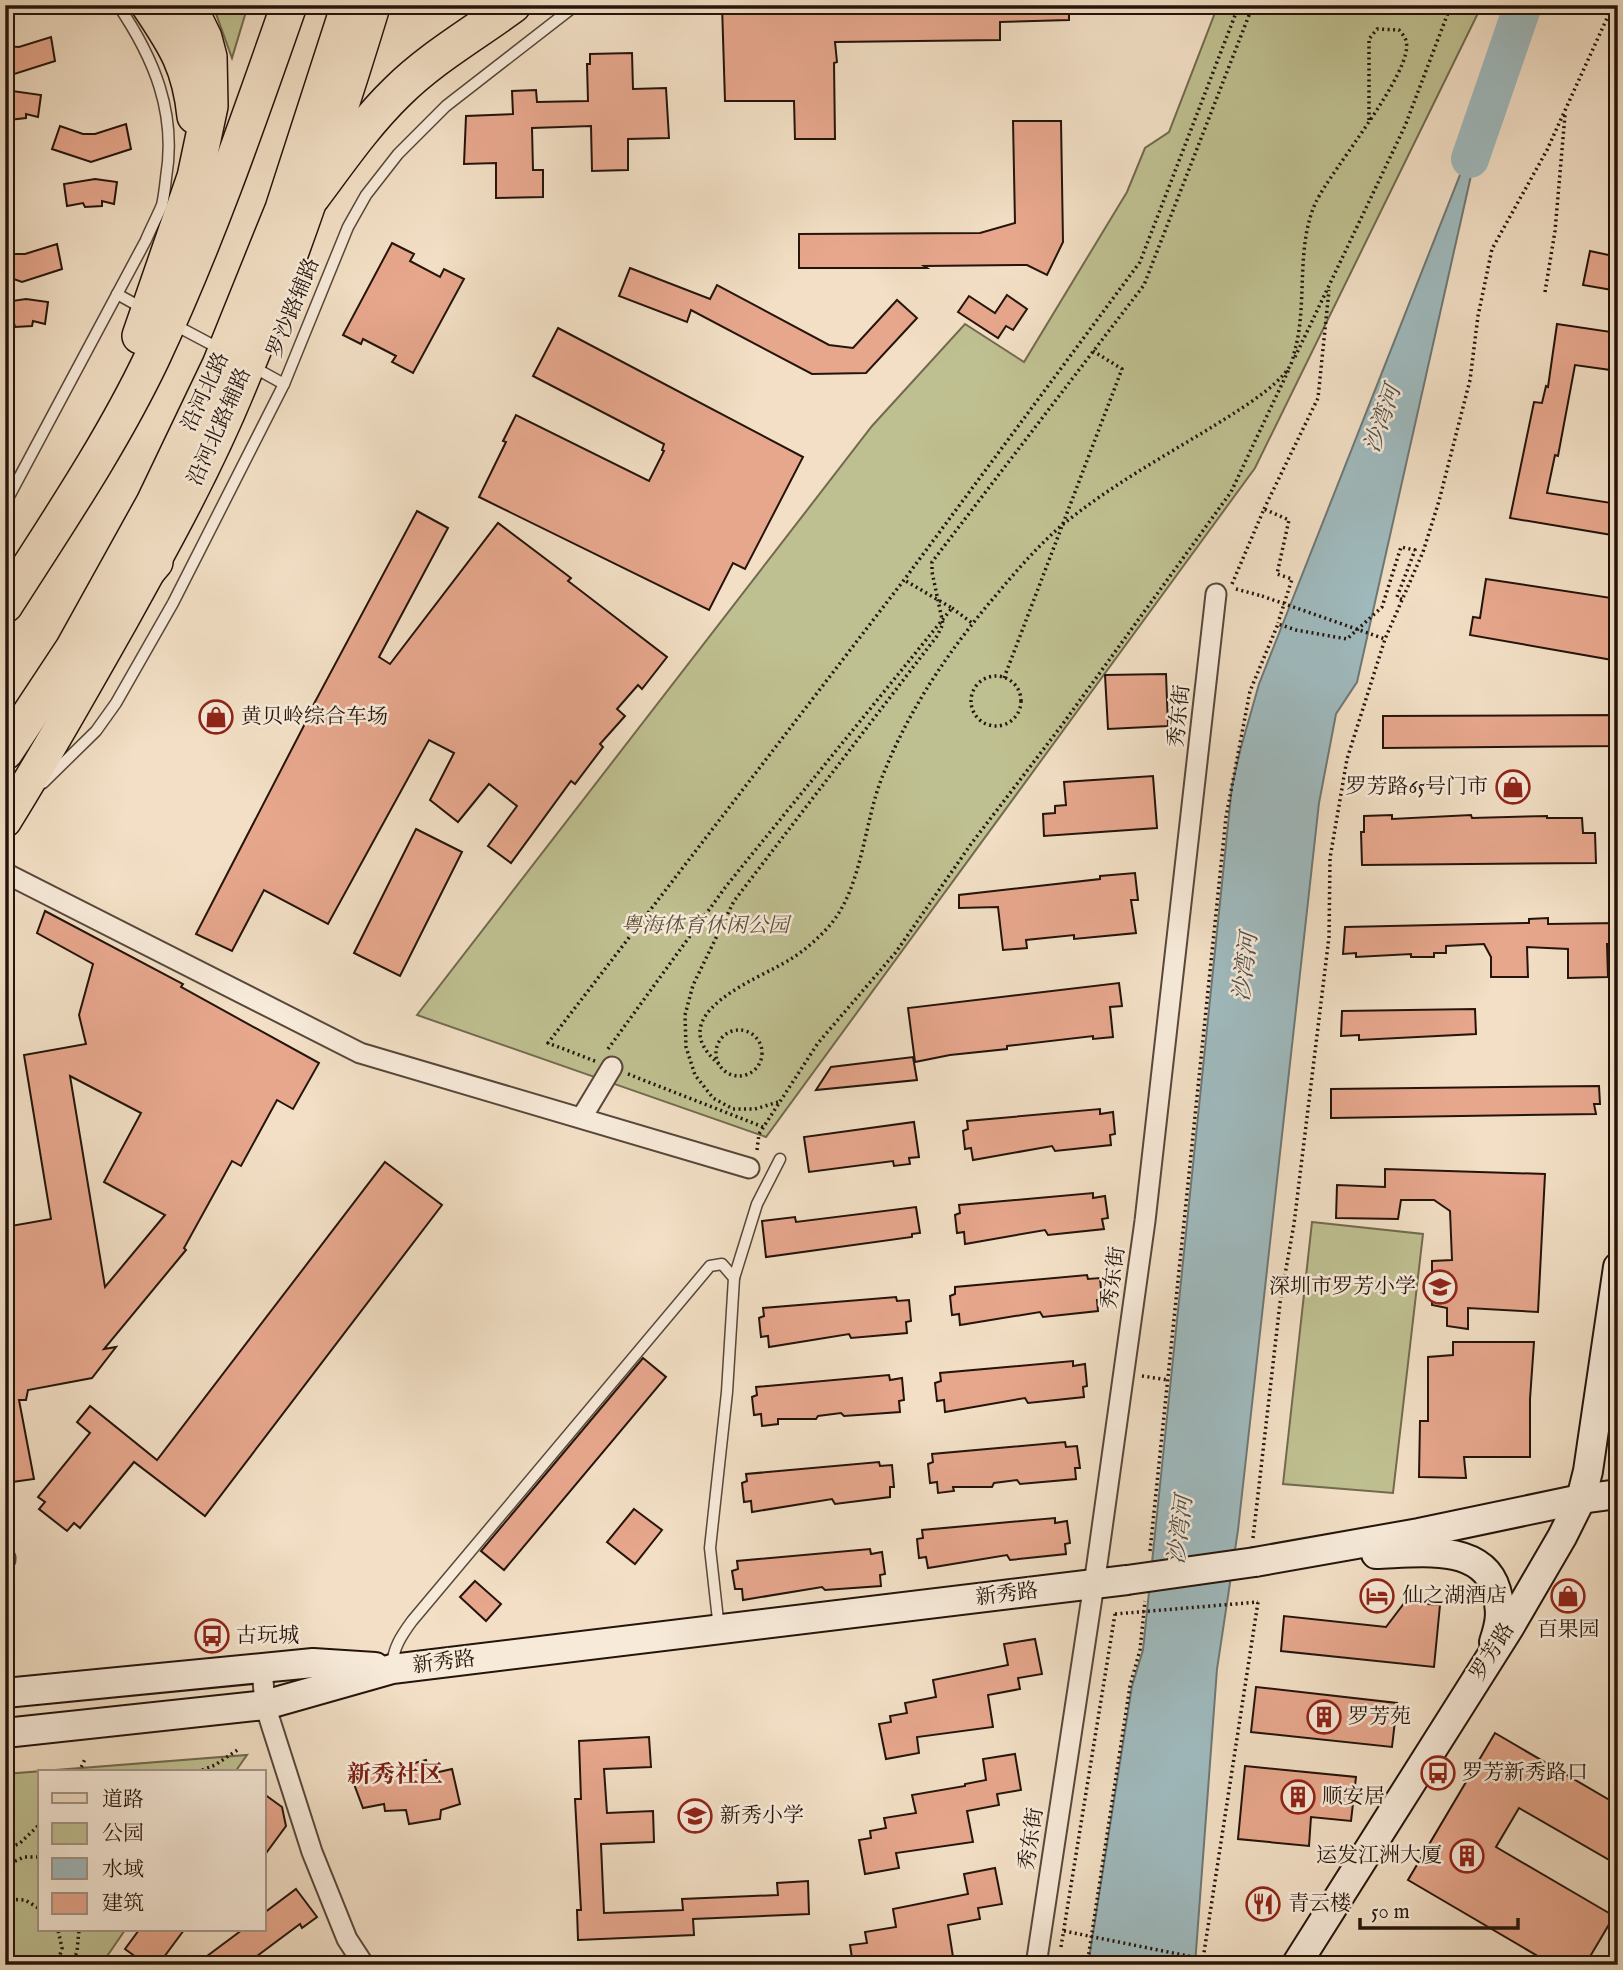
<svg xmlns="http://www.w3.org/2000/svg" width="1623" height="1970" viewBox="0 0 1623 1970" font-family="'IM FELL English','Noto Serif SC',serif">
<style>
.green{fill:#bfc091;stroke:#726a4e;stroke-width:2}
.water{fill:#9fbabe;stroke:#6e7876;stroke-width:2}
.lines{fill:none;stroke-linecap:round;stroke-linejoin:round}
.river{stroke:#9fbabe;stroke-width:38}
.building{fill:#e7a78d;stroke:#24140b;stroke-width:2;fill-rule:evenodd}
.lane-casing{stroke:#58473a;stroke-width:13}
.street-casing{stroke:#58473a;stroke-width:23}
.secondary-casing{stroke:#24140b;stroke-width:32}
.primary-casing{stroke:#24140b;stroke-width:35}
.highway-casing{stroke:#24140b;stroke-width:38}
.path{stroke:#24140b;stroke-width:3.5;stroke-dasharray:2 3.5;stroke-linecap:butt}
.lane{stroke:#f7ead9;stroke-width:10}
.street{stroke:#f7ead9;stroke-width:19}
.secondary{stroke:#f7ead9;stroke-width:28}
.primary{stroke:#f2dfc5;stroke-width:32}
.highway{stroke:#f2dfc5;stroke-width:35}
.secondary-bridge-casing{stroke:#24140b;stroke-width:32;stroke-linecap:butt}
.path-bridge{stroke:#24140b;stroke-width:3.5;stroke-dasharray:2 3.5;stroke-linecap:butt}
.secondary-bridge{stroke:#f7ead9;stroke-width:28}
.labels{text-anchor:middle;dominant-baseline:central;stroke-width:5;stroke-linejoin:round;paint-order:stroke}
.street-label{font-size:21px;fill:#24140b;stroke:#f7ead9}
.poi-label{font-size:21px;fill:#24140b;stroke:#f7ead9;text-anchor:start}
.park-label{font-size:21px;font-style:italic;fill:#5a503a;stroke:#f7ead9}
.water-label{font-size:23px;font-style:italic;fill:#4f4e4a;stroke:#f7ead9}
.quarter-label{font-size:24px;font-weight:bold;fill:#7a1f14;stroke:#f7ead9}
</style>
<rect width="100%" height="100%" fill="#f2dfc5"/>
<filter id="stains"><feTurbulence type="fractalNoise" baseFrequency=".00286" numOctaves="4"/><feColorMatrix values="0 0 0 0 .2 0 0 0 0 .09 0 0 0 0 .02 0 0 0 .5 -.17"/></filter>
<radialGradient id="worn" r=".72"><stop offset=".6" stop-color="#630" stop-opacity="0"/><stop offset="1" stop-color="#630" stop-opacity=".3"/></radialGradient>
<g class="green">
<polygon points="211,5 248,5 232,58 215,11"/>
<polygon points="1218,5 1482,5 1255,468 766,1137 417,1015 872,426 965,324 1024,362 1127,192 1145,148 1169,132"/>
<polygon points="1312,1222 1423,1234 1393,1493 1283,1484"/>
<polygon points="247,1755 235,1772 40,1772 40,1930 125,1930 101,1965 5,1965 5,1774"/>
</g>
<polygon class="water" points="1486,109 1357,682 1336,714 1319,803 1238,1530 1217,1669 1195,1965 1088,1965 1132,1686 1143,1650 1232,786 1240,751 1259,684"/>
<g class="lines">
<polyline class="river" points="1470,159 1523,5"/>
</g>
<g class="building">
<polygon points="722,5 1069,5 1069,20 1000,22 1000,40 835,42 837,62 834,63 835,139 795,139 794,101 725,101"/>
<polygon points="51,37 55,61 5,77 5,46 19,47"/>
<polygon points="632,53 633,89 666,88 669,138 628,139 628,170 592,171 591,126 532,128 533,170 543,170 543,197 496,198 496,163 464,164 466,116 513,114 512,91 536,90 537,102 588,101 587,64 590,64 590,54"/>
<polygon points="5,90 41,95 38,117 26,114 26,118 9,120 5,111"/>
<polygon points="1013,121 1061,121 1063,242 1047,275 1027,265 924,266 927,268 799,268 799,234 980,233 1015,223"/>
<polygon points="126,124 131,149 91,162 52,149 60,126 83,134 95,134"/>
<polygon points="95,179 117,182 114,204 102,201 102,206 85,207 83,203 67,206 64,184"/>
<polygon points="392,243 414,254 410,261 440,277 444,269 464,279 413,373 392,362 396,356 363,339 361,344 343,335"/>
<polygon points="57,244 62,269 22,282 5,276 5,254 25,254"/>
<polygon points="1590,251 1618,257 1618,291 1583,285"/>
<polygon points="630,268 710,299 717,285 829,345 853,348 897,300 917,318 866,373 812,374 691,310 687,322 619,296"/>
<polygon points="1007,295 1027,309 1013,330 1006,326 998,338 958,312 969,296 995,313"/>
<polygon points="26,299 48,302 45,324 33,321 32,326 15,327 14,323 5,324 5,302"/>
<polygon points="1557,324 1618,333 1618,371 1575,365 1558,456 1555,455 1547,493 1618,504 1618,536 1510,518 1534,402 1542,403 1546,386 1548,387"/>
<polygon points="558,328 803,457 745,569 733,563 709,610 479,497 506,442 503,441 516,415 649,481 664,451 662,450 664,444 533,376"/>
<polygon points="417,511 448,528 379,657 390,664 498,523 571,578 568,581 667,657 642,689 638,685 617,709 625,716 600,744 603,747 575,784 571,781 511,863 488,846 517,806 489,784 458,822 430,800 454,753 429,740 328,924 264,890 232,951 196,934 310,714 309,713"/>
<polygon points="1486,579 1618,599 1618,661 1470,635 1473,617 1480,618"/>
<polygon points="1166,674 1168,726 1108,729 1105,675"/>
<polygon points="1618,715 1618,746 1383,748 1383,716"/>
<polygon points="1153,776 1157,828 1044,836 1043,814 1055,813 1055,806 1066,805 1064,782"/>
<polygon points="1392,815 1392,819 1471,815 1472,818 1547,816 1547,818 1582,818 1583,833 1595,833 1596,863 1362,865 1361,832 1364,832 1364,816"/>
<polygon points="416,829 462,852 400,976 354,953"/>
<polygon points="1135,873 1138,900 1131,900 1136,933 1074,939 1074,935 1026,940 1027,948 1003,950 998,907 959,908 959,895 1100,879 1100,876"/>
<path d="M45,911L183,984L181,987L319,1063L293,1109L277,1100L241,1166L232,1161L184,1248L186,1250L104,1349L116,1347L92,1378L28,1390L26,1400H19L34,1479L5,1483V1227L51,1219L24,1055L86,1044L79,1015L93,964L37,933ZM70,1076L141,1113L104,1182L165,1215L105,1287Z"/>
<polygon points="1548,918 1548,924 1618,923 1618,944 1607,944 1608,977 1568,978 1568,949 1527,947 1528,977 1491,977 1491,957 1484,944 1446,946 1446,953 1434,953 1434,957 1411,957 1411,954 1356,957 1356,953 1343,954 1345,927 1529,923 1529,919"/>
<polygon points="1119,983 1122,1006 1110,1007 1113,1037 1093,1039 1093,1036 1007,1046 1007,1049 950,1055 915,1062 908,1008"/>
<polygon points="1475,1009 1476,1034 1359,1040 1359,1035 1341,1036 1342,1011"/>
<polygon points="913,1057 917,1080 816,1090 831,1067"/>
<polygon points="1599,1086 1600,1104 1594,1104 1596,1114 1331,1118 1331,1089"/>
<polygon points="1100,1109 1100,1114 1113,1112 1115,1134 1110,1135 1111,1145 1055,1151 1052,1146 973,1160 971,1148 965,1149 963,1131 968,1129 967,1121"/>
<polygon points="914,1122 919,1157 909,1158 910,1164 894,1166 893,1161 809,1172 804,1137"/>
<polygon points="385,1162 442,1205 205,1516 134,1462 80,1528 74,1523 67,1531 39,1509 45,1502 38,1497 90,1433 77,1422 90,1406 157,1460"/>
<polygon points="1385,1169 1545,1174 1538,1312 1468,1308 1468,1329 1447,1326 1447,1308 1432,1305 1432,1261 1452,1260 1450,1211 1434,1200 1401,1200 1398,1219 1336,1218 1337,1185 1385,1187"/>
<polygon points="1093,1193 1093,1198 1105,1196 1108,1218 1102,1219 1104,1229 1048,1235 1045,1230 965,1244 964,1232 957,1233 955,1215 960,1213 959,1205"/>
<polygon points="916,1207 920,1233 912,1234 912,1237 766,1257 762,1221 795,1217 796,1222"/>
<polygon points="1087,1275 1088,1279 1100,1278 1102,1300 1097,1300 1098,1311 1043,1317 1040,1312 960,1325 959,1314 952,1315 950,1296 955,1294 955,1287"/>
<polygon points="896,1297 897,1301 909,1300 911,1321 906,1322 907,1333 851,1338 849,1334 769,1347 768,1336 761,1337 759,1318 764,1316 763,1308"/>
<polygon points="1453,1342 1534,1342 1530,1399 1530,1457 1464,1457 1466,1478 1419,1477 1420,1421 1428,1421 1428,1357 1453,1355"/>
<polygon points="643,1358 666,1377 504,1570 481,1551"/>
<polygon points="1073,1361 1073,1366 1085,1364 1087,1386 1083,1387 1084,1397 1028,1403 1025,1398 945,1412 944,1400 937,1401 935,1383 941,1381 940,1373"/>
<polygon points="889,1375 890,1380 902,1378 904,1400 899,1401 900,1412 844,1416 841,1413 818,1416 816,1419 778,1419 778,1424 762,1426 761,1414 754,1415 752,1397 757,1395 756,1387"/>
<polygon points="1065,1442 1066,1447 1077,1446 1080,1468 1075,1468 1076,1479 1020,1484 1017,1480 994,1483 992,1487 953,1487 954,1491 938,1493 937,1482 930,1483 928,1464 933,1462 932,1454"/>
<polygon points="879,1462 880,1466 892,1465 894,1487 890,1487 890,1497 835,1504 832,1499 752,1512 751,1501 744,1502 742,1483 747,1481 746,1474"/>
<polygon points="634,1509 662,1530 635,1564 607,1542"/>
<polygon points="1055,1518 1055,1523 1067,1521 1070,1543 1065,1544 1066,1554 1010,1560 1007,1555 928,1568 926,1557 919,1558 917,1539 923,1538 922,1530"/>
<polygon points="870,1549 871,1554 882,1552 885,1574 880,1575 881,1586 825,1590 822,1587 743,1600 742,1589 735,1589 732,1571 738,1569 737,1561"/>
<polygon points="475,1581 501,1604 486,1621 460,1597"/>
<polygon points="1405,1602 1440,1605 1434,1667 1281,1651 1284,1616 1386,1627"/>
<polygon points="1035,1639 1042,1674 1018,1678 1020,1689 988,1695 993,1727 917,1737 919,1753 886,1759 879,1724 891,1722 890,1716 907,1713 905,1703 936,1697 933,1680 1008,1665 1004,1644"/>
<polygon points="1256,1687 1397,1703 1392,1747 1251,1732"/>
<polygon points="1495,1733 1618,1805 1618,1865 1519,1808 1496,1847 1614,1916 1585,1965 1553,1965 1408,1880"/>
<polygon points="649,1737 651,1767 604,1769 607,1813 653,1811 654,1842 601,1844 604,1913 683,1910 682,1899 778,1895 777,1883 808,1881 809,1914 693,1919 694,1935 578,1940 577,1910 581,1910 575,1799 581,1799 579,1741"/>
<polygon points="1015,1754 1021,1790 997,1794 999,1805 967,1811 973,1842 896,1853 899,1868 865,1874 859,1840 871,1838 870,1831 886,1828 884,1818 916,1813 912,1795 965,1786 965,1784 986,1780 983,1759"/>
<polygon points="426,1760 430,1774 452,1769 460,1804 441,1810 440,1819 409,1824 406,1810 385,1811 384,1804 363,1808 351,1776 380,1771 385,1781 412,1774 411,1764"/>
<polygon points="1245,1766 1356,1777 1351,1821 1311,1817 1309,1846 1238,1839"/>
<polygon points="264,1794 282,1807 286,1826 264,1856"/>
<polygon points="995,1868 1002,1904 978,1908 980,1919 948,1925 953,1957 890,1965 853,1965 850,1945 867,1943 865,1932 896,1927 893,1909 968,1894 964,1874"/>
<polygon points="296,1889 317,1917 302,1928 300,1924 245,1965 195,1965 242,1930 264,1930 264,1913"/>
<polygon points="139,1930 184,1930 158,1965 147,1965 125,1949"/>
</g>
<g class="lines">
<defs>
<g id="lane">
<polyline points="117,294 144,309"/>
<polyline points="173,324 222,350"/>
<polyline points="253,367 284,384"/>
<path d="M5,504L146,240C151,228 157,217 162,205C164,197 165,187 166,178C177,113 154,58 118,5"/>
<polyline points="43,783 96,731 116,703 173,603 284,384 348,227 366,195 398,154 446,106 576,5"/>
<polyline points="734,1278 757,1204 780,1159"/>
<path d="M392,1667C393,1648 401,1636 412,1621L710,1266L722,1264L734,1278L727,1392L710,1548L719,1629"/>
</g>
<g id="street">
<polyline points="5,873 360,1053 749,1168"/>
<polyline points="582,1117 612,1067"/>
<polyline points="5,1558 5,1560"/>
<polyline points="262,1668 265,1705 312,1852 347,1939 364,1965"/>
<polyline points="1036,1965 1097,1564 1145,1221 1216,594"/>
</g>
<g id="secondary">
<path d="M1376,1554C1415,1553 1482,1542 1496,1590C1502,1611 1501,1621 1494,1642"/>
<polyline points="1255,1562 1419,1533 1581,1499 1618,1494"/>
<polyline points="5,1693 313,1663 375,1667"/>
<polyline points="5,1733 265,1705 392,1669 1127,1580"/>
<polyline points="1296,1965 1509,1628 1562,1537 1581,1499 1588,1471 1618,1267"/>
</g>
<path id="primary" d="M5,821C46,755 84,687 122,620C165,543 208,465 241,384C293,260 335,133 374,5"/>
<g id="highway">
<path d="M149,5C176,45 190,67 195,116"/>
<path d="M312,197C339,161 365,123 397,92C431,58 475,33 513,5"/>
<polyline points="140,336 195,177 210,106 209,57 204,38 188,5"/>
<path d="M5,605C56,525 111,444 152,358C206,243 247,125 289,5"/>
<polyline points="109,616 155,562"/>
<polyline points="5,752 73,649 154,503 220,365 283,209 349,5"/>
</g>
</defs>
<use href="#lane" class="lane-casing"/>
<use href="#street" class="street-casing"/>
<use href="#secondary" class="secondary-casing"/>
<use href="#primary" class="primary-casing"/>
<use href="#highway" class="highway-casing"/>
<g class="path">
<polyline points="1545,292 1555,231 1565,115"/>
<polyline points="1295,357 1405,126 1451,5"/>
<polyline points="1264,509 1318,398 1329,290"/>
<polyline points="1232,584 1264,509 1289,520 1277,574 1292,579 1278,623"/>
<polyline points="1236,589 1262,596"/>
<polyline points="952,608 972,623"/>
<circle cx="996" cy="701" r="25"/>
<polyline points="1004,678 1122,369 1093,351"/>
<circle cx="739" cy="1053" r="23"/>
<polyline points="608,1049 727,885 952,608 904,580"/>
<polyline points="595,1061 548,1043 904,580 1140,262 1239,5"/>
<path d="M719,1064C659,1014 757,980 791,959C805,950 820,937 831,924C862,886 864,825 881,780C908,710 949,650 997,594C1017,570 1038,546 1061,526C1107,488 1161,458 1212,427C1234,413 1277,388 1290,366C1293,361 1294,352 1296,346C1307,301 1296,244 1316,202C1331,170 1415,70 1406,41C1405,36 1401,33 1399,30L1377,29L1369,39V120"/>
<polyline points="628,1074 763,1127"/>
<polyline points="757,1150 759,1134 818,1043 896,952 971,844 1062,725 1231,492 1290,367"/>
<polyline points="1142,1376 1168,1380"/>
<polyline points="1253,1538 1280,1303 1294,1224 1329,937 1330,858 1347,759 1385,639 1423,552 1439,501 1470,380 1478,316 1492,249 1547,150 1613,5"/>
<polyline points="1150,1551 1226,817 1250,691 1278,624 1296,630 1347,639 1382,607 1401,547 1415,550 1397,597 1403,600"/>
<polyline points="79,1772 85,1759"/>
<polyline points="197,1772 215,1765 239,1749"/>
<polyline points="5,1848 19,1844 40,1824"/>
<polyline points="5,1866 24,1857 40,1857"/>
<polyline points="5,1899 25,1900 40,1909"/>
<polyline points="1061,1947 1115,1614"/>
<polyline points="57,1965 62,1948 58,1930"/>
<polyline points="71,1965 77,1952 79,1930"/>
<polyline points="1087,1965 1130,1686 1140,1650 1145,1601"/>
<polyline points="1234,1965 1203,1959 1258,1602"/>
</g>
<use href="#lane" class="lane"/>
<use href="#street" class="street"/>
<use href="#secondary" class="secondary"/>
<use href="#primary" class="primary"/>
<use href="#highway" class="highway"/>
<defs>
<polyline id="secondary-bridge" points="1127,1580 1255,1562"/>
</defs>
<use href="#secondary-bridge" class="secondary-bridge-casing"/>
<g class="path-bridge">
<polyline points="1262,596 1385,639"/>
<polyline points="778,1102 755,1109 733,1109 713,1098 695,1075 686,1047 685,1015 693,985 734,901 937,636 943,624 932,572 932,562 1144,285 1253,5"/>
<polyline points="1115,1614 1258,1602"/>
<polyline points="1064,1931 1203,1959"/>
</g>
<use href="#secondary-bridge" class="secondary-bridge"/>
</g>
<defs>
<symbol id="shop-ring" viewBox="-11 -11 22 22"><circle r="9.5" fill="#f7ead9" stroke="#8f2418" stroke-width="1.5"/><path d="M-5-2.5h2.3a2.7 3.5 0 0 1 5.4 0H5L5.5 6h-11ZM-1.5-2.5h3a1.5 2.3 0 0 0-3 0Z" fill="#8f2418"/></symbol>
<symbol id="school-ring" viewBox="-11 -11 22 22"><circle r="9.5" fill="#f7ead9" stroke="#8f2418" stroke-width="1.5"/><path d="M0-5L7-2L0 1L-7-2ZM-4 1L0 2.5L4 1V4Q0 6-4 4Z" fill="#8f2418"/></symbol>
<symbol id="hotel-ring" viewBox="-11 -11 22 22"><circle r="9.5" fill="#f7ead9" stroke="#8f2418" stroke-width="1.5"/><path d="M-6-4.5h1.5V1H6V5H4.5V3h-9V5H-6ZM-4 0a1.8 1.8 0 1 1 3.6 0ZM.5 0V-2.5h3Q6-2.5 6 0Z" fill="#8f2418"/></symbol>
<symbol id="bus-ring" viewBox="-11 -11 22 22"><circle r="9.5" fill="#f7ead9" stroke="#8f2418" stroke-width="1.5"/><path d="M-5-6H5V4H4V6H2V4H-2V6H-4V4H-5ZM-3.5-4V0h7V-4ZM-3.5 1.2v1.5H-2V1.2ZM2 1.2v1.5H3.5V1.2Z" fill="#8f2418"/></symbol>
<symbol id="building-ring" viewBox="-11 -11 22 22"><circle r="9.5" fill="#f7ead9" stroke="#8f2418" stroke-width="1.5"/><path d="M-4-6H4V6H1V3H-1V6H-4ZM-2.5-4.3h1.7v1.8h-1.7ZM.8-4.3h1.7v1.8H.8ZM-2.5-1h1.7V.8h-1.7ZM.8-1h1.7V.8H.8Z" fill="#8f2418"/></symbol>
<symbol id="restaurant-ring" viewBox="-11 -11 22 22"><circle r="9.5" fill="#f7ead9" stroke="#8f2418" stroke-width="1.5"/><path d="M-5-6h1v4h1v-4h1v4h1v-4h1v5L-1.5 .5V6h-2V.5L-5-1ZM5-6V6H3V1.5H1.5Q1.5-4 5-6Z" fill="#8f2418"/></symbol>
</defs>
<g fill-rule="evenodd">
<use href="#shop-ring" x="197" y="698" width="38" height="38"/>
<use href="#shop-ring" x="1494" y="768" width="38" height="38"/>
<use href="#school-ring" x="1421" y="1268" width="38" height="38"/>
<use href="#hotel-ring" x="1358" y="1577" width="38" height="38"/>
<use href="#shop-ring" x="1549" y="1577" width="38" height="38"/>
<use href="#bus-ring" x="193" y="1617" width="38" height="38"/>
<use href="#building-ring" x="1305" y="1698" width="38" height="38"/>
<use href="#bus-ring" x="1419" y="1754" width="38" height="38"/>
<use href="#building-ring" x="1279" y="1778" width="38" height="38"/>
<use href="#school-ring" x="676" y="1797" width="38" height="38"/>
<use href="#building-ring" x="1448" y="1837" width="38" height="38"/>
<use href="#restaurant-ring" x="1244" y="1885" width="38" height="38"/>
</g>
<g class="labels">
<g class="street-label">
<text transform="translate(294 308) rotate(-68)">罗沙路辅路</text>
<text transform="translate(206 392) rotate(-65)">沿河北路</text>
<text transform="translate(220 427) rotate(-66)">沿河北路辅路</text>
<text transform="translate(1180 716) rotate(-84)">秀东街</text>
<text transform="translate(1114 1278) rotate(-82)">秀东街</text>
<text transform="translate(1007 1595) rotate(-7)">新秀路</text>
<text transform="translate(1493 1652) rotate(-58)">罗芳路</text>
<text transform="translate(444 1663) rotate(-7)">新秀路</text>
<text transform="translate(1032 1839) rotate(-81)">秀东街</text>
</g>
<g class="poi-label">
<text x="241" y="717">黄贝岭综合车场</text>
<text x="1488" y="787" text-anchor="end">罗芳路65号门市</text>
<text x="1416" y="1287" text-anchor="end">深圳市罗芳小学</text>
<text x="1402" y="1596">仙之湖酒店</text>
<text x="1568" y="1630" text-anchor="middle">百果园</text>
<text x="236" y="1636">古玩城</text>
<text x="1348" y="1717">罗芳苑</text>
<text x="1462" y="1773">罗芳新秀路口</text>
<text x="1322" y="1797">顺安居</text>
<text x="720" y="1816">新秀小学</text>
<text x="1442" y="1856" text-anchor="end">运发江洲大厦</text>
<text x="1288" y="1904">青云楼</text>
</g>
<g class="park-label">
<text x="705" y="926">粤海体育休闲公园</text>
</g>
<g class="water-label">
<text transform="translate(1383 419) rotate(-71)">沙湾河</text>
<text transform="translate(1246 967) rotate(-83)">沙湾河</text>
<text transform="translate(1181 1530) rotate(-83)">沙湾河</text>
</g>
<g class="quarter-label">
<text x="395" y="1775">新秀社区</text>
</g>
</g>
<rect width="1623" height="1970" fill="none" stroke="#f2dfc5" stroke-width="28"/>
<rect x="7" y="7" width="1609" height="1956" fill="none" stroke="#24140b" stroke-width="3.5"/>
<rect x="14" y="14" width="1595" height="1942" fill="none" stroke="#24140b" stroke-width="2"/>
<rect x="38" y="1770" width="228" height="161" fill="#f7ead9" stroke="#a39487" stroke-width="2"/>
<rect x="52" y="1793" width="35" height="10" fill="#f2dfc5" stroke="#a39487" stroke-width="2"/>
<text x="102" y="1806" font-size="21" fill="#24140b">道路</text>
<rect x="52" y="1823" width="35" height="21" fill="#bfc091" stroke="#a39487" stroke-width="2"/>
<text x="102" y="1840" font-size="21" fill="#24140b">公园</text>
<rect x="52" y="1858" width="35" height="21" fill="#9fbabe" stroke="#a39487" stroke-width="2"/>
<text x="102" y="1876" font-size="21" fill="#24140b">水域</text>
<rect x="52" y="1893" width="35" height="21" fill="#e7a78d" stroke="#a39487" stroke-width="2"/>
<text x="102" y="1910" font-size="21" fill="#24140b">建筑</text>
<path d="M1360 1918v10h158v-10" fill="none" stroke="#24140b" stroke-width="3.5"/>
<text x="1371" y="1918" font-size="21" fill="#24140b" stroke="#f7ead9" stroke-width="5" paint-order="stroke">50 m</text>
<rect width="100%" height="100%" filter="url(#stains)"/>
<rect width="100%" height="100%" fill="url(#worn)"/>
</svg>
